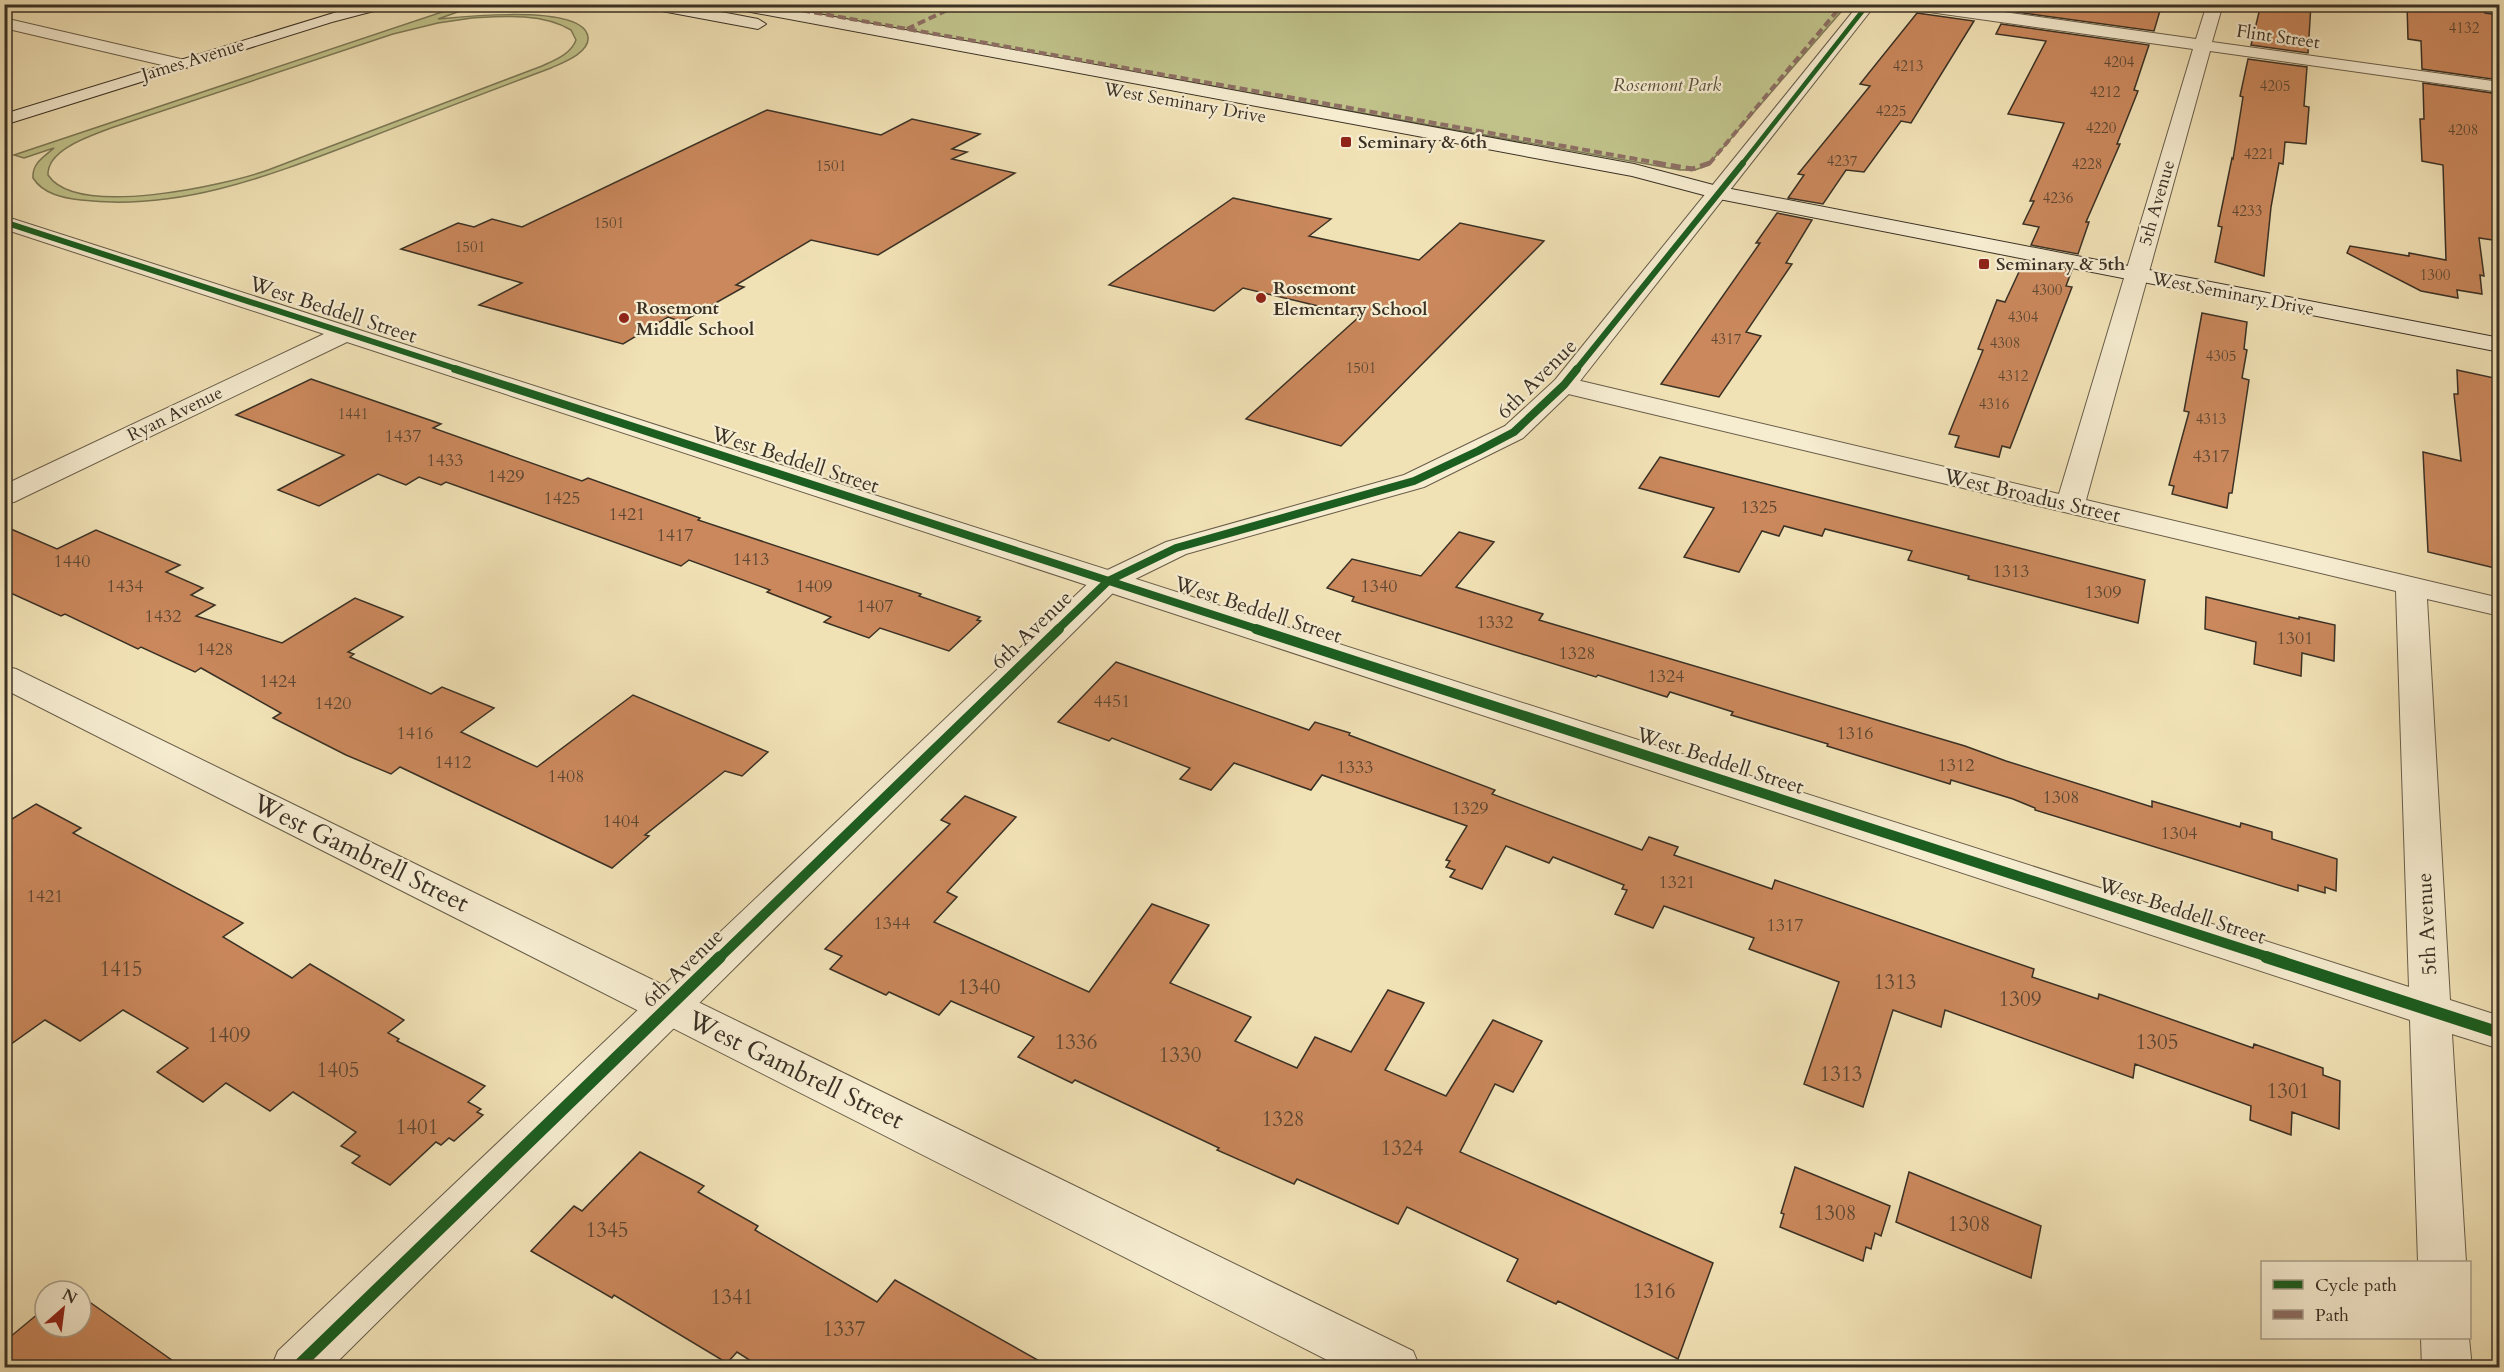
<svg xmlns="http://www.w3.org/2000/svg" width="2504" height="1372" viewBox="0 0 2504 1372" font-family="Cardo,serif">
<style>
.green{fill:#c0c28a;stroke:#7d7a58;stroke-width:1.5;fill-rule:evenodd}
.building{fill:#ca885c;stroke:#3a3125;stroke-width:1.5}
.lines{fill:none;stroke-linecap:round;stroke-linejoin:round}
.minor-casing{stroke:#685d49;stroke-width:2}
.tertiary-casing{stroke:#685d49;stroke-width:2}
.secondary-casing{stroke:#3a3125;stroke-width:2}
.minor{fill:#f6ecd0;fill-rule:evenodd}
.tertiary{fill:#f6ecd0;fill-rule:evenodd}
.secondary{fill:#f6ecd0;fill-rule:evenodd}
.quiet-far1{stroke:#8d6e63;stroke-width:4;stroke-dasharray:8 4;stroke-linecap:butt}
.quiet{stroke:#8d6e63;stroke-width:5;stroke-dasharray:10 5;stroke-linecap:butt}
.cycleway-far4-casing{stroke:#f6ecd0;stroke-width:7}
.cycleway-far3-casing{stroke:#f6ecd0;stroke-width:8}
.cycleway-far2-casing{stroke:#f6ecd0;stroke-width:10}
.cycleway-far1-casing{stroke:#f6ecd0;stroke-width:14}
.cycleway-casing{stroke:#f6ecd0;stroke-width:16}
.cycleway-far4{stroke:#1b5e20;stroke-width:4.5}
.cycleway-far3{stroke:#1b5e20;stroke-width:6}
.cycleway-far2{stroke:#1b5e20;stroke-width:8}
.cycleway-far1{stroke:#1b5e20;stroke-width:10}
.cycleway{stroke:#1b5e20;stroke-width:12}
.poi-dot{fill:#8f2418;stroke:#f6ecd0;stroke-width:2}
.labels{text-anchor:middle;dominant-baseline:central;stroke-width:4.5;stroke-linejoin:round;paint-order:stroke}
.far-number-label{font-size:15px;fill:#5e4733}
.far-street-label{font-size:18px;fill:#3a3125;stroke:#f6ecd0}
.far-park-label{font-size:18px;font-style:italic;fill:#554e39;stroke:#f6ecd0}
.far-poi-label{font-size:18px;font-weight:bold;fill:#3a3125;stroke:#f6ecd0;text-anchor:start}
.number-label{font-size:18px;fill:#5e4733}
.street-label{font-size:21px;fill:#3a3125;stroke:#f6ecd0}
.near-number-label{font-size:21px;fill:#5e4733}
.near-street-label{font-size:26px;fill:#3a3125;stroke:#f6ecd0}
</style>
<rect width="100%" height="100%" fill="#f1e2b6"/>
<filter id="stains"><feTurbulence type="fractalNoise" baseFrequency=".00333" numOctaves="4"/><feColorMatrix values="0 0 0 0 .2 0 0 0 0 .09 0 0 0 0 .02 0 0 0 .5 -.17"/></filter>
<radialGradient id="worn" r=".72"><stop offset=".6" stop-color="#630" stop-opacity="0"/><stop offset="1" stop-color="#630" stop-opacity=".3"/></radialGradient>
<g class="green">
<polygon points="761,5 1847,5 1708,165 1695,170 1680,170"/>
<path d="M460,6L469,8L438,19C461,17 583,3 588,37C590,53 562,63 551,68C490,91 429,114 368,138C276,173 182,212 81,200C63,198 43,194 33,178C32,163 44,157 54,148L24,158L14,155ZM472,18C504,16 543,13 571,30L576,40C571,54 555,60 542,66L268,170C226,185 77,219 48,175C47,149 91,136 111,128L393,34L438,23Z"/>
</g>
<g class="building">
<polygon points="2012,4 2162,4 2154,31 2009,11"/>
<polygon points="2261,4 2311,4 2308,53 2251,45"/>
<polygon points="2407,4 2452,9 2452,4 2463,4 2485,7 2485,13 2499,15 2499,80 2422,69 2421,41 2408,39"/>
<polygon points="1917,13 1974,21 1911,123 1901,121 1864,172 1846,170 1823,204 1788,198 1804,175 1798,174 1870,86 1860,84"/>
<polygon points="2001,24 2149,45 2134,90 2138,91 2117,144 2120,144 2086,222 2089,222 2078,254 2031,245 2039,227 2023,224 2034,201 2030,201 2064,123 2008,114 2046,41 1996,34"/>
<polygon points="2248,59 2307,67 2304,106 2309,107 2306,144 2285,142 2283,164 2279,163 2271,207 2264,276 2215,262 2222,227 2218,226 2232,158 2233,159 2243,97 2240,96"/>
<polygon points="2423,83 2499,94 2499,241 2479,238 2484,276 2480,275 2482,294 2457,290 2458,298 2421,291 2347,253 2350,246 2409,256 2409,253 2446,260 2443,165 2422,161 2420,119 2424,119"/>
<polygon points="767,110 881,135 912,119 980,134 952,149 967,152 952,159 1015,173 878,255 811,240 736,285 744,287 682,322 668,317 623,344 479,305 522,283 401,249 458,223 474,227 492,219 522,227"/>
<polygon points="1233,198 1331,219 1309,236 1419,260 1460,223 1544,241 1341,446 1246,419 1360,316 1243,288 1214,311 1109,285"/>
<polygon points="1777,213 1812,220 1786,263 1792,264 1746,332 1761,336 1719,397 1661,384 1760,243 1756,243"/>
<polygon points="2024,261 2072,270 2066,286 2072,287 2010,448 2002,446 1999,457 1955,447 1959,436 1949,434 1983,350 1978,349 1997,300 2005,302"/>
<polygon points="2202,313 2247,322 2244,349 2247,350 2242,378 2249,380 2232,493 2229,493 2227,508 2172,494 2174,486 2169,485 2189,412 2184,411"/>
<polygon points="2457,370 2499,379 2499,569 2428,552 2423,452 2461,461 2454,394 2458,394"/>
<polygon points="311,379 441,424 433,428 582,481 588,478 700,518 698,520 921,594 919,596 980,617 977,620 981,621 949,651 880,628 869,638 824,622 831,617 767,592 770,590 689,560 681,566 446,482 441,485 419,477 406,485 378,474 319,506 278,490 344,455 236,415"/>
<polygon points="1660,457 2145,580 2138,623 1968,579 1969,576 1908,560 1912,551 1825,529 1822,536 1784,526 1779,536 1762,531 1739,572 1684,557 1714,508 1639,488"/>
<polygon points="4,526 57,549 96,530 180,565 166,572 203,588 191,595 215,605 196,616 282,643 355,598 403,617 348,652 354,654 350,657 431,694 442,687 494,708 461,732 537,767 633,695 768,752 742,776 725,771 645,835 649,836 612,868 400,767 391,774 346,755 273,718 281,713 201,668 195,672 141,647 138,649 65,614 61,616 4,590"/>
<polygon points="1459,532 1494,542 1456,587 1543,614 1539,620 1965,746 2006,761 2152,807 2152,801 2240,827 2241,823 2272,832 2272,839 2337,859 2336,891 2325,887 2325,893 2298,885 2298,891 2035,810 2035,808 2013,799 1951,780 1950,784 1827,746 1828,744 1731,715 1733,712 1670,692 1667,697 1598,675 1596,677 1352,601 1354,597 1327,588 1352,559 1421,576"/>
<polygon points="2206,597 2299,619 2299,617 2335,625 2334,661 2302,653 2301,676 2254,664 2256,642 2205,629"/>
<polygon points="1116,662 1309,730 1315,722 1350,733 1349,735 1495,790 1492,794 1642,850 1649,837 1678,847 1674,855 1772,889 1775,880 2034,969 2032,977 2098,999 2099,994 2253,1048 2254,1044 2323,1068 2323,1075 2340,1081 2339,1129 2292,1112 2291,1135 2250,1120 2251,1106 2135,1064 2133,1078 1945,1010 1941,1027 1893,1010 1863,1107 1804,1084 1839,982 1749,949 1754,938 1664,906 1653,928 1615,914 1627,890 1622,889 1624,885 1553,857 1549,863 1506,846 1482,889 1450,877 1455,870 1446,867 1450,861 1446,860 1467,826 1322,775 1311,790 1234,763 1211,790 1180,779 1190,768 1112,738 1109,741 1058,722"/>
<polygon points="965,796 1016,817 947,892 957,897 934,922 1089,992 1152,904 1209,925 1170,983 1251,1017 1235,1041 1297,1068 1315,1037 1351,1052 1388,990 1424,1003 1385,1070 1446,1096 1493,1020 1542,1041 1513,1092 1495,1084 1460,1152 1713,1263 1678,1359 1558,1301 1556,1304 1507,1281 1518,1259 1407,1207 1398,1224 1297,1179 1294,1184 1217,1150 1219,1148 1075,1080 1072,1083 1018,1057 1034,1037 951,1001 939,1015 889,992 886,995 830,969 842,956 825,949 950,824 941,820"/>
<polygon points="36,804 81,828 73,833 243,923 223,937 292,978 310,964 404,1020 388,1033 399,1039 397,1041 485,1086 468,1102 481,1109 477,1112 483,1115 454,1141 449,1138 441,1145 436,1142 390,1185 352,1163 360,1156 341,1146 356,1132 293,1092 270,1111 226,1083 203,1102 157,1072 188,1048 123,1010 80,1041 45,1020 4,1049 4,824"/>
<polygon points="640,1152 704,1186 698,1192 758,1226 755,1230 877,1302 895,1280 1052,1368 762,1368 737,1352 727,1363 614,1295 612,1298 531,1251 574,1206 582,1211"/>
<polygon points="1795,1167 1890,1206 1881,1236 1875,1233 1871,1249 1866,1247 1863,1261 1780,1227 1784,1214 1781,1213"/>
<polygon points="1909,1172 2041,1226 2031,1278 1896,1222"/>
<polygon points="81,1296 183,1368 4,1368 4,1342 45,1308 45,1327 81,1327"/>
</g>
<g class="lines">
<defs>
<g id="minor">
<polygon points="1900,4 1946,4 2196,39 2207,4 2223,4 2212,42 2500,82 2500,92 2210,51 2086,500 2500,598 2500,616 2427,599 2450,1000 2500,1016 2500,1049 2452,1034 2466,1262 2418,1262 2410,1020 347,342 14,502 4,504 4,485 324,334 4,229 4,216 2409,987 2396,591 1564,393 1555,390 1551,385 1555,380 1564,377 2059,494 2193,49 1908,9"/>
<polygon points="4,18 185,60 188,64 185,68 179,69 4,28"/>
<polygon points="4,666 16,669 1413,1351 1420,1368 1343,1368 4,689"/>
<polygon points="2421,1338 2469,1338 2472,1368 2422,1368"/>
</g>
<polygon id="tertiary" points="1859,4 1876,4 1573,390 1523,438 1424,487 1186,554 1119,587 331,1368 271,1368 278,1351 1097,575 1166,542 1404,475 1505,426 1555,380"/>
<g id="secondary">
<polygon points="363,4 391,4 389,7 332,22 4,125 4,114"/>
<polygon points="643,4 679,4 758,19 766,24 758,29 651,9"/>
<polygon points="727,4 764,4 1634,164 1721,187 2500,338 2500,352 1719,199 1632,176 735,9"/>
</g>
</defs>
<use href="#minor" class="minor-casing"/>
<use href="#tertiary" class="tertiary-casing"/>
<use href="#secondary" class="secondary-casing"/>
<use href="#minor" class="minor"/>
<use href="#tertiary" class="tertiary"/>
<use href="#secondary" class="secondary"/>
<g class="quiet-far1">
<polyline points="767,4 1664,164"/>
<polyline points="907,29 960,4"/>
<polyline points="1709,164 1843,4"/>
</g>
<polyline class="quiet" points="1656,163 1692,169 1710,163"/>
<defs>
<polyline id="cycleway-far4" points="1742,164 1868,4"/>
<g id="cycleway-far3">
<polyline points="4,222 460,370"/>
<polyline points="1576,370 1743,163"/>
</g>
<g id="cycleway-far2">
<polyline points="455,369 1260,630"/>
<polyline points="1057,630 1108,581 1176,548 1414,481 1478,451 1514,432 1564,385 1577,369"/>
</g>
<g id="cycleway-far1">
<polyline points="1256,629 2271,958"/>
<polyline points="719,958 1059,629"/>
</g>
<g id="cycleway">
<polyline points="2266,957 2500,1033"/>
<polyline points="296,1368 720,957"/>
</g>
</defs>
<use href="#cycleway-far4" class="cycleway-far4-casing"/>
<use href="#cycleway-far3" class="cycleway-far3-casing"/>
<use href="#cycleway-far2" class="cycleway-far2-casing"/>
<use href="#cycleway-far1" class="cycleway-far1-casing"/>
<use href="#cycleway" class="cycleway-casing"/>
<use href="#cycleway-far4" class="cycleway-far4"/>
<use href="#cycleway-far3" class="cycleway-far3"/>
<use href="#cycleway-far2" class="cycleway-far2"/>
<use href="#cycleway-far1" class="cycleway-far1"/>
<use href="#cycleway" class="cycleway"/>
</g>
<g class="poi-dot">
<rect x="1340" y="136" width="12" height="12" rx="3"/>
<rect x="1978" y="258" width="12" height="12" rx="3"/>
<circle cx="1261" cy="298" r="6"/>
<circle cx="624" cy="318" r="6"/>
</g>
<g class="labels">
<g class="far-number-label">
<text x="2464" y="28">4132</text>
<text x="2119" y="62">4204</text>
<text x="1908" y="66">4213</text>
<text x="2275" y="86">4205</text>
<text x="2105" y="92">4212</text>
<text x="1891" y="111">4225</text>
<text x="2101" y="128">4220</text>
<text x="2463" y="130">4208</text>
<text x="2259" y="154">4221</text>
<text x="1842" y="161">4237</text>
<text x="2087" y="164">4228</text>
<text x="831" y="166">1501</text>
<text x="2058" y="198">4236</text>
<text x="2247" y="211">4233</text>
<text x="609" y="223">1501</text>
<text x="470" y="247">1501</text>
<text x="2435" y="275">1300</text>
<text x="2047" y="290">4300</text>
<text x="2023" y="317">4304</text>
<text x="1726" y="339">4317</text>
<text x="2005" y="343">4308</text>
<text x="2221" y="356">4305</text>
<text x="1361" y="368">1501</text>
<text x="2013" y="376">4312</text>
<text x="1994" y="404">4316</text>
<text x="353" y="414">1441</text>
<text x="2211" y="419">4313</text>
</g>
<g class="far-street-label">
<text transform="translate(2278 37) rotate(8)">Flint Street</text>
<text transform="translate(193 60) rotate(-17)">James Avenue</text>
<text transform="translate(1185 103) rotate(10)">West Seminary Drive</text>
<text transform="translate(2157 203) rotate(-74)">5th Avenue</text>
<text transform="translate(2233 294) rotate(11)">West Seminary Drive</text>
<text transform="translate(175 414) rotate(-26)">Ryan Avenue</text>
</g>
<g class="far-park-label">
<text x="1667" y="85">Rosemont Park</text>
</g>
<g class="far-poi-label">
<text x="1358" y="142">Seminary &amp; 6th</text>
<text x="1996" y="264">Seminary &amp; 5th</text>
<text x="1273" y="288">Rosemont<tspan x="1273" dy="21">Elementary School</tspan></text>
<text x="636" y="308">Rosemont<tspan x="636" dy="21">Middle School</tspan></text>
</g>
<g class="number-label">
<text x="403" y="436">1437</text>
<text x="2211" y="456">4317</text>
<text x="445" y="460">1433</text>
<text x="506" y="476">1429</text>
<text x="562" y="498">1425</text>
<text x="1759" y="507">1325</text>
<text x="627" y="514">1421</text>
<text x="675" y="535">1417</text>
<text x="751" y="559">1413</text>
<text x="72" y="561">1440</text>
<text x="2011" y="571">1313</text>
<text x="125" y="586">1434</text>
<text x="814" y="586">1409</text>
<text x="1379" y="586">1340</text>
<text x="2103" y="592">1309</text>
<text x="875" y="606">1407</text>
<text x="163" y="616">1432</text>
<text x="1495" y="622">1332</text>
<text x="2295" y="638">1301</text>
<text x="215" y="649">1428</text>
<text x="1577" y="653">1328</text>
<text x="1666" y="676">1324</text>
<text x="278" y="681">1424</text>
<text x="1112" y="701">4451</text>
<text x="333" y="703">1420</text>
<text x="415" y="733">1416</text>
<text x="1855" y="733">1316</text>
<text x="453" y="762">1412</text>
<text x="1956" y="765">1312</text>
<text x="1355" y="767">1333</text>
<text x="566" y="776">1408</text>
<text x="2061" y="797">1308</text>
<text x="1470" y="808">1329</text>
<text x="621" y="821">1404</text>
<text x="2179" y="833">1304</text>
<text x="1677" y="882">1321</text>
<text x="45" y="896">1421</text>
<text x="892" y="923">1344</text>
<text x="1785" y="925">1317</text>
</g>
<g class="street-label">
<text transform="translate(333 310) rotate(18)">West Beddell Street</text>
<text transform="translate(1537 379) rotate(-45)">6th Avenue</text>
<text transform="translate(795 460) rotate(18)">West Beddell Street</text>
<text transform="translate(2032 496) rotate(13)">West Broadus Street</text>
<text transform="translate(1258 610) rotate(18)">West Beddell Street</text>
<text transform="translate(1032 630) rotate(-44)">6th Avenue</text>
<text transform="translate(1720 761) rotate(18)">West Beddell Street</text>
<text transform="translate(2182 911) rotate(18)">West Beddell Street</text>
<text transform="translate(2427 924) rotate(-93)">5th Avenue</text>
<text transform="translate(683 968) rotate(-44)">6th Avenue</text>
</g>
<g class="near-number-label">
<text x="121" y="969">1415</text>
<text x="1895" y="982">1313</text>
<text x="979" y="987">1340</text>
<text x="2020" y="999">1309</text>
<text x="229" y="1035">1409</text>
<text x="1076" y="1042">1336</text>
<text x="2157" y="1042">1305</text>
<text x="1180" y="1055">1330</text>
<text x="338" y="1070">1405</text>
<text x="1841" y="1074">1313</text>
<text x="2288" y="1091">1301</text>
<text x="1283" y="1119">1328</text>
<text x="417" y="1127">1401</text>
<text x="1402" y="1148">1324</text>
<text x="1835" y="1213">1308</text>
<text x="1969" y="1224">1308</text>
<text x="607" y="1230">1345</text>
<text x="1654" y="1291">1316</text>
<text x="732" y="1297">1341</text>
<text x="844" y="1329">1337</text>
</g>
<g class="near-street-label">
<text transform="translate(361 853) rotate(26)">West Gambrell Street</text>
<text transform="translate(796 1070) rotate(26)">West Gambrell Street</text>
</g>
</g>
<rect width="2504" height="1372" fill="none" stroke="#f1e2b6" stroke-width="24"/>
<rect x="6" y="6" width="2492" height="1360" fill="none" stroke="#3a3125" stroke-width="3"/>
<rect x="12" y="12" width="2480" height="1348" fill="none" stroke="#3a3125" stroke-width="1.5"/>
<rect x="2261" y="1261" width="210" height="78" fill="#f6ecd0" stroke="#aba18c" stroke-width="1.5"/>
<rect x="2273" y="1280" width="30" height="9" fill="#1b5e20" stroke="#aba18c" stroke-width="1.5"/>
<text x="2315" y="1291" font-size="18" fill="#3a3125">Cycle path</text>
<rect x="2273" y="1310" width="30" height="9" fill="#8d6e63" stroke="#aba18c" stroke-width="1.5"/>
<text x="2315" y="1321" font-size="18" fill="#3a3125">Path</text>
<g transform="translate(63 1309) rotate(28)"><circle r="28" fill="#f6ecd0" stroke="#aba18c" stroke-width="1.5"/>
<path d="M0-4.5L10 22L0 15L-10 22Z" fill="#8f2418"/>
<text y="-9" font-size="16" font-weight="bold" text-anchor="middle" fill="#3a3125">N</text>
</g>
<rect width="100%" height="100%" filter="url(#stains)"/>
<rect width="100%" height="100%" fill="url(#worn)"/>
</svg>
